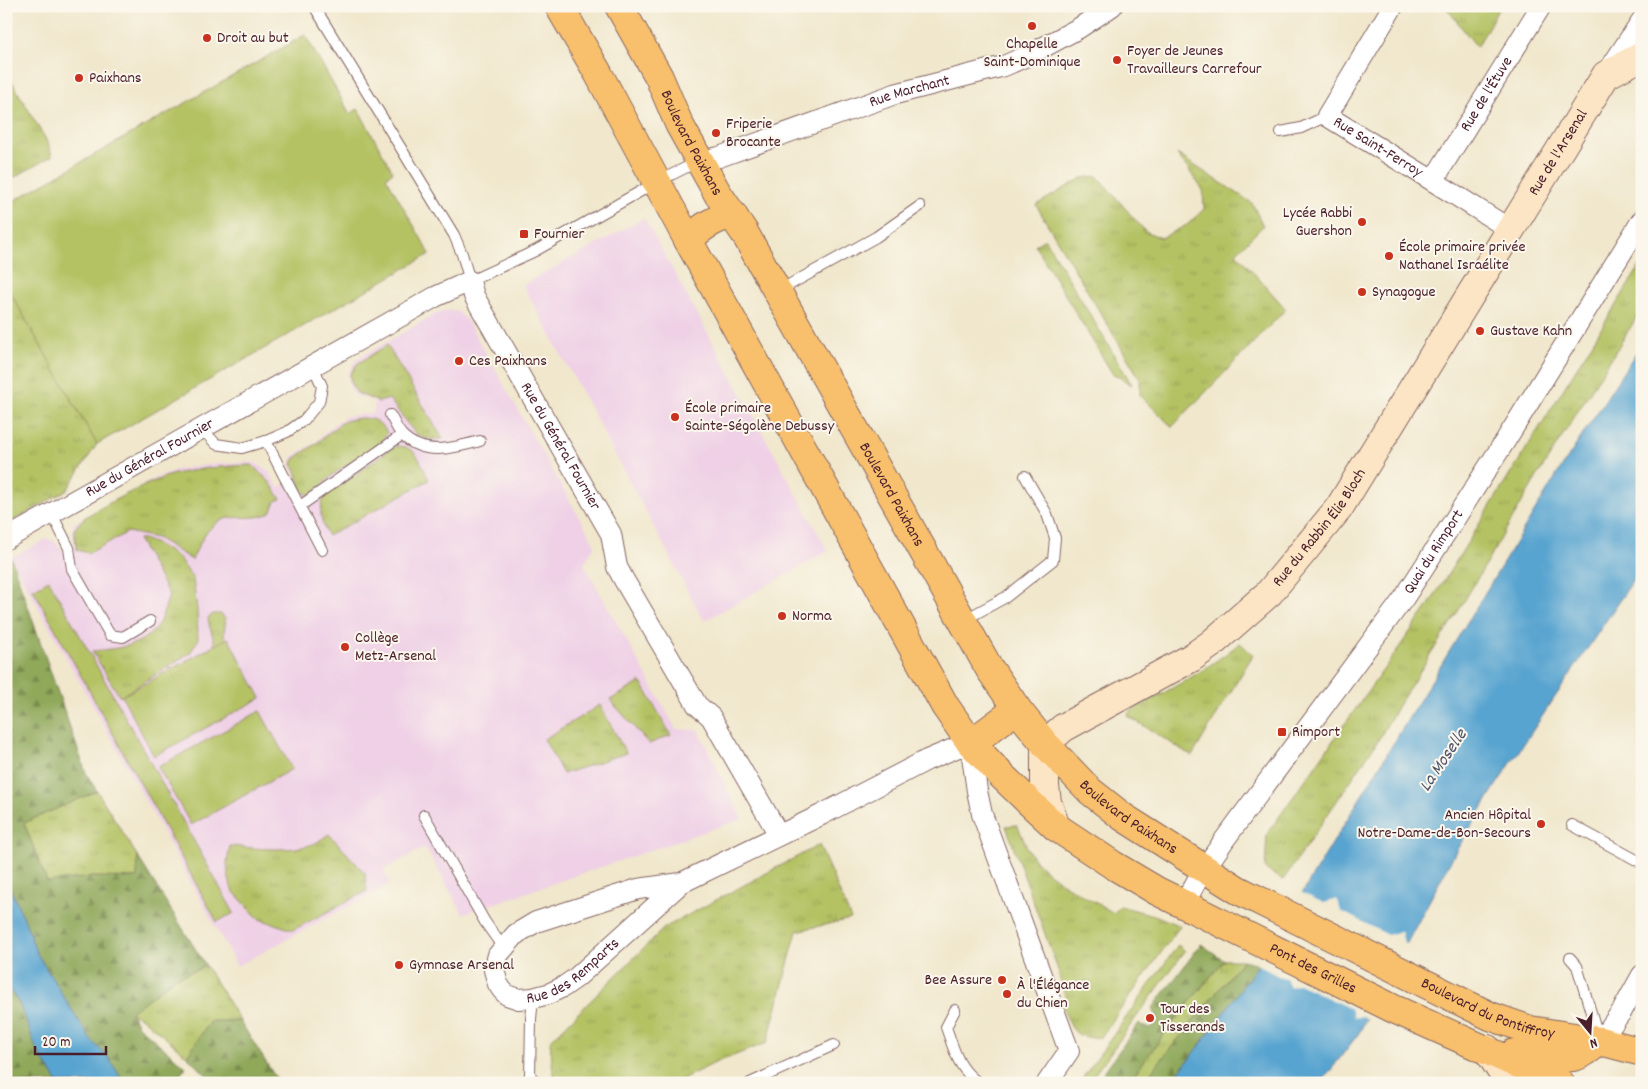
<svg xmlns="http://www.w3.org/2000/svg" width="1648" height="1089" viewBox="0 0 1648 1089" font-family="Dekko,sans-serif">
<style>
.built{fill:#efd0e6}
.grass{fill:url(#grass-tufts);stroke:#7f7048}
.forest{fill:url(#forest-firs);stroke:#6c6442}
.pitch{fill:#b4c264;stroke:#7f7048}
.water{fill:#58a4d0;stroke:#51627e}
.pier{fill:#f0e7cc}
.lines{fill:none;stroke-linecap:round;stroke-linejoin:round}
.lane-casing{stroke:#846563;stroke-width:12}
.street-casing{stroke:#846563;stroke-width:22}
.secondary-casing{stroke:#846563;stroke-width:30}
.primary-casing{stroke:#846563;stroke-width:30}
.lane{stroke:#fff;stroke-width:10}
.street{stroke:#fff;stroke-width:20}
.secondary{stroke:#fce5c4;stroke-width:28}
.primary{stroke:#f8bf6c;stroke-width:28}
.poi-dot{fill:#c8321e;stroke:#fbf7ec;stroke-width:2}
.labels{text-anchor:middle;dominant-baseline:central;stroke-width:4;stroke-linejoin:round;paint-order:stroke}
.poi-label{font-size:16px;fill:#4a1f2b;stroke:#fbf7ec;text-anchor:start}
.street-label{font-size:16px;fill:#4a1f2b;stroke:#fbf7ec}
.water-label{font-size:18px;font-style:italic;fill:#50546d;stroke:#fbf7ec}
</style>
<defs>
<pattern id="grass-tufts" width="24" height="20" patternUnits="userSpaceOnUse" patternTransform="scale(1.25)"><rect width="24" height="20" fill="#b4c264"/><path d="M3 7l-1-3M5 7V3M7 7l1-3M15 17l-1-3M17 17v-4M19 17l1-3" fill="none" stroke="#9ca657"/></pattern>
<pattern id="forest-firs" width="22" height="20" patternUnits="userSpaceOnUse" patternTransform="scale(1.25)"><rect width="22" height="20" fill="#8fa85a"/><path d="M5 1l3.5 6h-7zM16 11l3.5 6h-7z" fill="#77884b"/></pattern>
</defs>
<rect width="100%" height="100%" fill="#fbf7ec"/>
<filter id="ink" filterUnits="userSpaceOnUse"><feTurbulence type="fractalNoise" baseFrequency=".02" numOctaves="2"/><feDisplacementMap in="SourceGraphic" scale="10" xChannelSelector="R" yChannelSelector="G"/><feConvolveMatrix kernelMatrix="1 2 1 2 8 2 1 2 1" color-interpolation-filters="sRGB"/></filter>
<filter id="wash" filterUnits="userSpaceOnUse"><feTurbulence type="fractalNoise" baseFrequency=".0096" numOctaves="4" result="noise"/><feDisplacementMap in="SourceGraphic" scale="20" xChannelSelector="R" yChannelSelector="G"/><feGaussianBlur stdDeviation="1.12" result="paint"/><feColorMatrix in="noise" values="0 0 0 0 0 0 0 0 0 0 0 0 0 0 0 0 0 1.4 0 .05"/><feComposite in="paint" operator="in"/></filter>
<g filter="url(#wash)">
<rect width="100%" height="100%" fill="#f0e7cc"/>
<g class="built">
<polygon points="644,218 828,551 704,621 592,411 523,285"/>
<polygon points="449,310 457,311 468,322 595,545 584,564 676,729 698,730 742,819 463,914 425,847 383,870 390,884 237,966 11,558 47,539 54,541 63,551 75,545 72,530 74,523 149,481 175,470 204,465 247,462 255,463 268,471 279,488 296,477 290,465 292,457 314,444 334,424 347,416 374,413 374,401 355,395 349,385 348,374 353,364 358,358 436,314"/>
</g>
<g class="grass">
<polygon points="1445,6 1500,6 1477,47"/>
<polygon points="6,72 48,143 52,156 6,182"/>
<polygon points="1177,154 1252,203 1263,226 1236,253 1286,309 1172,427 1140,395 1140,379 1036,205 1082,178 1097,176 1145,231 1161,238 1187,225 1204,209 1203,190"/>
<polygon points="1045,239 1132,385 1112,373 1035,245"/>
<polygon points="1642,263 1642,309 1538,475 1459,610 1399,704 1377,742 1283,880 1265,869 1267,834 1427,608"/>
<polygon points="6,285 97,444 67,490 6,525"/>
<path d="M387,345L443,439C436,439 426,440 419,436C411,431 396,407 389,399L379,402L357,393L351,384L350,374L357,364Z"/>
<path d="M360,418C374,418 379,421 387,432C379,453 352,460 335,473C327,480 319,488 311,495L304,493C298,483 298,473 292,464L294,459C303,452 314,446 323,438C337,426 340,420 360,418Z"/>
<path d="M397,446C418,446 421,464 429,480L328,536C321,522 318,511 324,497L389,450Z"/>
<path d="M252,465L269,481L281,499L275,501C273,526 237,513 222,520C207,526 198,546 192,560L157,538L128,532L89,553L77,550L74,530C77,526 80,521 84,518C106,504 154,478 179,473C203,468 228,466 252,465Z"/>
<path d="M138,539H143L159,545L179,558L193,579L197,609L198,640L190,653L120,697L92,651C116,649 148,646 160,621C164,613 166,604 169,595Z"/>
<path d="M213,614H221L225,618C226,623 224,630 224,634C225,644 232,653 240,658V665L214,651C216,638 209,631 208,618Z"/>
<path d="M1240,643L1253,655L1192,756L1128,716L1129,712C1167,691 1206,671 1240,643Z"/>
<polygon points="641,682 671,735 649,744 610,700"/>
<polygon points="600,705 626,753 563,774 544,739"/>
<polygon points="97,791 138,857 137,878 91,877 47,882 24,823"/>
<path d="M1017,825C1022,834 1025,845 1030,853C1044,877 1090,899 1114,913L1120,906L1157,916L1180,926L1101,1037C1073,1040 1071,1028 1062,1005L1065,996L1058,970L1006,826Z"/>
<path d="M329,834L365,873L367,891L293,930L259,919L232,890L228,875L227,862L230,846C255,848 292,853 316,843C320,840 325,837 329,834Z"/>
<polygon points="819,845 851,919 797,931 767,1043 717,1062 674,1083 554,1083 550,1041 664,928"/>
<polygon points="1178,945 1185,951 1088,1083 1079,1083"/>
<polygon points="1224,960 1243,960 1142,1083 1128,1083 1167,1030"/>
<polygon points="206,966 240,1021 210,1021 187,1056 142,1018 130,1012 175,978"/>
</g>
<g class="forest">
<polygon points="11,558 86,773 97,791 24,823 47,882 91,877 137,878 138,857 206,966 175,978 131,1012 138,1026 186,1067 180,1075 180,1083 123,1082 109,1058 90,1039 36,952 24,918 6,880 6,560"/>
<path d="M1201,944L1224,960L1167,1030L1128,1083H1096L1139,1023L1144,1027L1150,1028C1161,1022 1159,1018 1152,1009Z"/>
<polygon points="1243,960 1259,964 1198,1048 1170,1083 1142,1083"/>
<polygon points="6,985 19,1003 37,1050 58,1083 6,1083"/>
<polygon points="210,1021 240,1021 279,1083 214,1083 187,1056"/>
</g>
<g class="pitch">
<polygon points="305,35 350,114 358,109 393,172 386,177 430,254 97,444 6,285 6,205"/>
<polygon points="49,580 234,913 217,922 33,589"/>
<polygon points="228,638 261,698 154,756 122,696"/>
<polygon points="260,711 292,769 191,825 158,767"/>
</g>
<g class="water">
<polygon points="1642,343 1642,567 1497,784 1456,851 1359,1033 1321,1083 1170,1083 1198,1048 1259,964 1558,473"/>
<polygon points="6,880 24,918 36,952 90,1039 109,1058 124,1083 58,1083 37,1050 19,1003 6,985"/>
</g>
<polygon class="pier" points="1300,892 1324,903 1337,899 1341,911 1388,935 1401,931 1404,943 1409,945 1369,1020 1362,1016 1354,1018 1351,1009 1299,984 1290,987 1286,978 1278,976 1256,964"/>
</g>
<g filter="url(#ink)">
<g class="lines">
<defs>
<g id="lane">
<polyline points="314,6 454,235 462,254 470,281 535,251 657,182 699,161"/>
<polyline points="1281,132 1301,128 1327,116"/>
<polyline points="778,291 876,237 920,206"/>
<path d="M390,415C394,421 397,430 402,435C424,457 454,448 480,441"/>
<polyline points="202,429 216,444 242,448 266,441 287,432 304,420 319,402 322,386 313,366"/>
<polyline points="266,441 322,550"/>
<polyline points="300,506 402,435"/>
<polyline points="52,514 69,548 72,569 110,635 123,637 150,621"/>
<polyline points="964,620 1006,597 1053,560 1055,538 1047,514 1025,476"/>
<polyline points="424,815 485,922 504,949"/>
<polyline points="1572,825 1642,863"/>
<polyline points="1570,958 1577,966 1599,1039"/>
<path d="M955,1010L946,1027C954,1050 958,1069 979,1083"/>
<polyline points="530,1076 538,1083"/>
<polyline points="525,1083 530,1076 531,1019 533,998"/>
<polyline points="750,1083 834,1045"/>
</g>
<g id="street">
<path id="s1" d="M1393,6L1327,116L1433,181L1511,230"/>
<polyline points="1607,73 1642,20"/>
<path id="s2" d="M700,161L719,157L895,94L1004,66L1029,55L1079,28L1112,6"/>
<path id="s3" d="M1433,181L1541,6"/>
<path id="s4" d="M6,539L435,297L470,281L474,296L611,534L617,567L624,580L697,705L711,717L779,835"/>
<path id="s5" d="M681,883L638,889L536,922L516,934L498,955L494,970L498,984L502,990L507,995L519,999L533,998L548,994L563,987L576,978L681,883L821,815L927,760L970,742L977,791L982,814L1069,1051L1047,1083"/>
<path id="s6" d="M1184,904L1199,877L1225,839L1404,598L1507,438L1642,220"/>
<polyline points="1600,1041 1622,1011 1642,975"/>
</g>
<g id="secondary">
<path id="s7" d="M1056,827L1047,802L1045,786V744L1063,728L1191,658L1211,644L1269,593L1339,508L1606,75L1642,56"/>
<polyline points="1487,1049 1509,1083"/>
</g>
<g id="primary">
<path id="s8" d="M559,6L598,73L688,240L945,706L970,742L1002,776L1029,802L1056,827L1113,865L1157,891L1394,1009L1560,1083"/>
<path id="s9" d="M619,6L659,77L679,124L718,194L744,232L989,668L1017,709L1045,744L1090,791L1123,817L1238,890L1490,1016L1530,1030L1600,1041L1642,1052"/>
<path d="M688,240C702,227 715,218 733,215"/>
<polyline points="970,742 982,735 1017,709"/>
<path d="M1514,1053C1533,1056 1554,1060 1573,1057C1583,1055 1592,1047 1600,1041"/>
</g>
</defs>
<use href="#lane" class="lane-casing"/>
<use href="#street" class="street-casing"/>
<use href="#secondary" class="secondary-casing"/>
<use href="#primary" class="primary-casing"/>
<use href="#lane" class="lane"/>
<use href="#street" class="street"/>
<use href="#secondary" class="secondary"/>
<use href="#primary" class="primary"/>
</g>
</g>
<g class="poi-dot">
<circle cx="1032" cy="26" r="5"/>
<circle cx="207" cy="38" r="5"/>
<circle cx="1117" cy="60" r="5"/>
<circle cx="79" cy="78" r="5"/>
<circle cx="716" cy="133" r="5"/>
<circle cx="1362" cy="222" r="5"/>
<rect x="519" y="229" width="10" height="10" rx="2.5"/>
<circle cx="1389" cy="256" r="5"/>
<circle cx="1362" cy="292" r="5"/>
<circle cx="1480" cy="331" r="5"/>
<circle cx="459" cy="361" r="5"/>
<circle cx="675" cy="417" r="5"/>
<circle cx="782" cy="616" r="5"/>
<circle cx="345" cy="647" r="5"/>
<rect x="1277" y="727" width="10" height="10" rx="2.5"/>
<circle cx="1541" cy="824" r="5"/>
<circle cx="399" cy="965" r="5"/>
<circle cx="1002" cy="980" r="5"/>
<circle cx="1007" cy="994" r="5"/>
<circle cx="1150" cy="1018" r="5"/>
</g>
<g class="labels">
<g class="poi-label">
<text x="217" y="38">Droit au but</text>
<text x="1032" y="44" text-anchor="middle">Chapelle<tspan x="1032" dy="18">Saint-Dominique</tspan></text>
<text x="1127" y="51">Foyer de Jeunes<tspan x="1127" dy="18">Travailleurs Carrefour</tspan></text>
<text x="89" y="78">Paixhans</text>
<text x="726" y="124">Friperie<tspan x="726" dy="18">Brocante</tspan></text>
<text x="1352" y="213" text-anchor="end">Lycée Rabbi<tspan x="1352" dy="18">Guershon</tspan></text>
<text x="534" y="234">Fournier</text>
<text x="1399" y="247">École primaire privée<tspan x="1399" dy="18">Nathanel Israélite</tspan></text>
<text x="1372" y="292">Synagogue</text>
<text x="1490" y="331">Gustave Kahn</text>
<text x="469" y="361">Ces Paixhans</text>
<text x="685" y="408">École primaire<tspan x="685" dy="18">Sainte-Ségolène Debussy</tspan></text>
<text x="792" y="616">Norma</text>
<text x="355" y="638">Collège<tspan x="355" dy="18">Metz-Arsenal</tspan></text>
<text x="1292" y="732">Rimport</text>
<text x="1531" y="815" text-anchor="end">Ancien Hôpital<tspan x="1531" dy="18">Notre-Dame-de-Bon-Secours</tspan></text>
<text x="409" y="965">Gymnase Arsenal</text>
<text x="992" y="980" text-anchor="end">Bee Assure</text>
<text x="1017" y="985">À l'Élégance<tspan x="1017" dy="18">du Chien</tspan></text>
<text x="1160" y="1009">Tour des<tspan x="1160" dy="18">Tisserands</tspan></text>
</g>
<g class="street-label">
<text stroke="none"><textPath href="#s2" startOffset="221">Rue Marchant</textPath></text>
<text stroke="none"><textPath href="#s3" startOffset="102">Rue de l'Étuve</textPath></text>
<text stroke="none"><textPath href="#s9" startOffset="155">Boulevard Paixhans</textPath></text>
<text stroke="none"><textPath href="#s1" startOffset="188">Rue Saint-Ferroy</textPath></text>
<text stroke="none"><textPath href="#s7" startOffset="884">Rue de l'Arsenal</textPath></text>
<text stroke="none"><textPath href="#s4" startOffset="720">Rue du Général Fournier</textPath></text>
<text stroke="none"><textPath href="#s4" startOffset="165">Rue du Général Fournier</textPath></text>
<text stroke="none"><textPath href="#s9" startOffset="560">Boulevard Paixhans</textPath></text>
<text stroke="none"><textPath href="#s7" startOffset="439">Rue du Rabbin Élie Bloch</textPath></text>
<text stroke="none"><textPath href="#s6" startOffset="432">Quai du Rimport</textPath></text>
<text stroke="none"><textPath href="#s9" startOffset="965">Boulevard Paixhans</textPath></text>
<text stroke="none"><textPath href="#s5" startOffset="321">Rue des Remparts</textPath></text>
<text stroke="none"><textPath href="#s8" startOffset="1258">Pont des Grilles</textPath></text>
<text stroke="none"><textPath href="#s9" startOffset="1374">Boulevard du Pontiffroy</textPath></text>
</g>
<g class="water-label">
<text transform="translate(1444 761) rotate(-56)">La Moselle</text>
</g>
</g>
<rect width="1648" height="1089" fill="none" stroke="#fbf7ec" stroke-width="25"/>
<g transform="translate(1590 1032) rotate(162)" stroke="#fbf7ec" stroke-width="4" paint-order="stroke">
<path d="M0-4L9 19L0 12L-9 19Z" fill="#4a1f2b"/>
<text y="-8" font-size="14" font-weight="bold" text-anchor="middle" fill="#4a1f2b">N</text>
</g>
<path d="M35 1046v8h71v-8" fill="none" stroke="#4a1f2b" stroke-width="2.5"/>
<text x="42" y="1046" font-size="15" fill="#4a1f2b" stroke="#fbf7ec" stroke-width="4" paint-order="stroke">20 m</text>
</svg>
